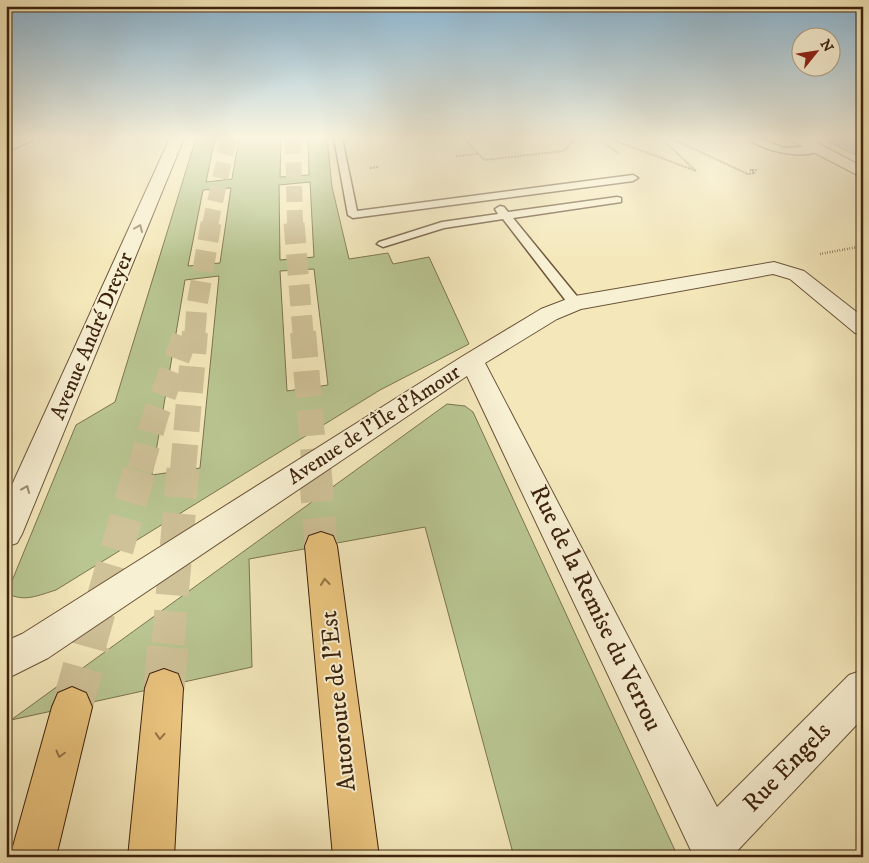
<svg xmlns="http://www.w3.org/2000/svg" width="869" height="863" viewBox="0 0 869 863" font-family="'IM FELL DW Pica',serif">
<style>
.green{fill:#b9c692;stroke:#7b7450;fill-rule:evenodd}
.water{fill:#a0bdba;stroke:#787f75}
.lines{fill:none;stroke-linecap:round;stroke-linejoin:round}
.highway-tunnel-far4{stroke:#cfc198;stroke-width:16;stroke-dasharray:16 8;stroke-linecap:butt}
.highway-tunnel-far3{stroke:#cfc198;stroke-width:21;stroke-dasharray:21 10;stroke-linecap:butt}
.highway-tunnel-far2{stroke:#cfc198;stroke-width:26;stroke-dasharray:26 13;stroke-linecap:butt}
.highway-tunnel-far1{stroke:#cfc198;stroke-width:33;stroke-dasharray:33 16;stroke-linecap:butt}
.highway-tunnel{stroke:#cfc198;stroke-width:41;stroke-dasharray:41 21;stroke-linecap:butt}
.lane-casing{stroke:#6b5439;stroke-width:3}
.street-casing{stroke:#6b5439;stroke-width:2}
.highway-casing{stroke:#3d230e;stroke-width:2}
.path-far1{stroke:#3d230e;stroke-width:2;stroke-dasharray:0.5 1;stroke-linecap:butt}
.path{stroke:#3d230e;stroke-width:2.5;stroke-dasharray:0.5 2;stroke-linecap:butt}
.lane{fill:#f8f0d3;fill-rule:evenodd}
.street{fill:#f8f0d3;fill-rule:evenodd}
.highway{fill:#eac47e;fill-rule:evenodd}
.oneway{stroke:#9a8a70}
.oneway2{stroke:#947446}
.labels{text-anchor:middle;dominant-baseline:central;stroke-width:4;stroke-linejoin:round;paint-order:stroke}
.street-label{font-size:21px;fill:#3d230e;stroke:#f8f0d3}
.near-street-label{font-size:25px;fill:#3d230e;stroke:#f8f0d3}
</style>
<rect width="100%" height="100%" fill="#f4e8bb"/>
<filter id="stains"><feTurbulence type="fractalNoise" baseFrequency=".004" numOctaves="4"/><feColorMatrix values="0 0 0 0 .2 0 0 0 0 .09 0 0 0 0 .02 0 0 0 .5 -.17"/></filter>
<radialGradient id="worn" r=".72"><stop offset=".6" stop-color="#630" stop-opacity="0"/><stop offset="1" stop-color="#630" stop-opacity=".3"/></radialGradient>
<g class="green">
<path d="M196,138H215L206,182L232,179L239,138H281L280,177L309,175L308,138H327L332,187L349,259L388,253L393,264L429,257L469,344L380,390L56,590C39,595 24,603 7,593L76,425L115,402ZM310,182L314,257L280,260L279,185ZM231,188L220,263L188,266L203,190ZM314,269L328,385L287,391L280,271ZM219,276L200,468L152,475L185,280Z"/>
<polygon points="447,404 465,406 473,412 678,857 514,857 425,527 249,559 252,667 11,720"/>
</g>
<polygon class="water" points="821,138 863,138 863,159"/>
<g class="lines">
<g class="highway-tunnel-far4">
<polyline points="293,138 295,225"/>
<polyline points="210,225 229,138"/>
</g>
<g class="highway-tunnel-far3">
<polyline points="294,223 303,333"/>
<polyline points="195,333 197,305 211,223"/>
</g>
<g class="highway-tunnel-far2">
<polyline points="303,332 315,470"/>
<polyline points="140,470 156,414 185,337"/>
<polyline points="183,470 195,332"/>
</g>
<g class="highway-tunnel-far1">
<polyline points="315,469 321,546"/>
<polyline points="90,644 140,469"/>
<polyline points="168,644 183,469"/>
</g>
<g class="highway-tunnel">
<polyline points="164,688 168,643"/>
<polyline points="72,707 90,643"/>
</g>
<defs>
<g id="lane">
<polygon points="334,138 342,138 357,211 633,175 638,178 633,181 353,218 348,215"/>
<path d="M748,138H759L784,148L818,146L822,149C806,161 762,151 748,138Z"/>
<polygon points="617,197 621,198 621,202 513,218 580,300 581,303 575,307 570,306 503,219 444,228 383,247 377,244 379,242 442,222 498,214 495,209 500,206 504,207 508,212"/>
</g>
<g id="street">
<polygon points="15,138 33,138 31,141 6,152 6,142"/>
<polygon points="170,138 184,138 22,534 17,543 6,547 6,498"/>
<polygon points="790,138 808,138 863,167 863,178 792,141"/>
<polygon points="774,262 804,271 863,317 863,335 855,333 790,279 773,274 581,309 557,319 485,363 717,807 849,675 863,670 863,718 738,850 741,857 694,857 467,376 48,658 6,679 6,641 22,634 463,356 541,309 575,296"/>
</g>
<g id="highway">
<polygon points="321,532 333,536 337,546 379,857 333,857 305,546 309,536"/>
<polygon points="164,669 178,674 183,688 174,857 128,857 145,688 150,674"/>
<polygon points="72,687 86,693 92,707 56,857 10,857 52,707 58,693"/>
</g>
</defs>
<use href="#lane" class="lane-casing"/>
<use href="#street" class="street-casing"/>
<use href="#highway" class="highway-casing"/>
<g class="path-far1">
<polyline points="464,138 484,160 564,151 575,138"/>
<polyline points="598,138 619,154"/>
<polyline points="608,138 696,171 661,138"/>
<polyline points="670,138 748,174 755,173 751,170 758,170"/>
<polyline points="456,156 478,154"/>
<polyline points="370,168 379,167"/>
</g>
<polyline class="path" points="820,254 863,246"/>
<use href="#lane" class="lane"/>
<use href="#street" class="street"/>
<use href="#highway" class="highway"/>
</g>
<defs><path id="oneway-chevron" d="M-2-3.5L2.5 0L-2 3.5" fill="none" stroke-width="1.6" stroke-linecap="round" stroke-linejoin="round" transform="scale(1.25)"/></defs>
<g class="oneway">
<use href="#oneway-chevron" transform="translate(139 228) rotate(-67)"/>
<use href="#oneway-chevron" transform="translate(26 489) rotate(-67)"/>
</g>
<g class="oneway2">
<use href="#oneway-chevron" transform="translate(325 582) rotate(-96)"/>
<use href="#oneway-chevron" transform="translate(160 736) rotate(94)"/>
<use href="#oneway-chevron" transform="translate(60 754) rotate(105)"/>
</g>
<linearGradient id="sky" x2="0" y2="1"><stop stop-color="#8bb8d6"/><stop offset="0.53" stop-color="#faf5e0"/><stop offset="1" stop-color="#faf5e0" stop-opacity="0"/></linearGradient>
<rect width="869" height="259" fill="url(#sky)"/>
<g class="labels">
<g class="street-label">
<text transform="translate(92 336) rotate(-67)">Avenue André Dreyer</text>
<text transform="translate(374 425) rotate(-33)">Avenue de l'Île d'Amour</text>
</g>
<g class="near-street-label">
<text transform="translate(596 608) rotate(64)">Rue de la Remise du Verrou</text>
<text transform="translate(338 701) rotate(-96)">Autoroute de l’Est</text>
<text transform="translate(787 767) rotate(-46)">Rue Engels</text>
</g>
</g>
<rect width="869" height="863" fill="none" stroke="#f4e8bb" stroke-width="25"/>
<rect x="8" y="8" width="854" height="848" fill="none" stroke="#3d230e" stroke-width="2.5"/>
<rect x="12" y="12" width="844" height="838" fill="none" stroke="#3d230e"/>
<g transform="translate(816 52) rotate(60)"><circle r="24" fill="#f8f0d3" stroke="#ad9e84"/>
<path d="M0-4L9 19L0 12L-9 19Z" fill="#8f2418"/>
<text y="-8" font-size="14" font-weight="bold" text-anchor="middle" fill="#3d230e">N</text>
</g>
<rect width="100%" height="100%" filter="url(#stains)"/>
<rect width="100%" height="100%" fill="url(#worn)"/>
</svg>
